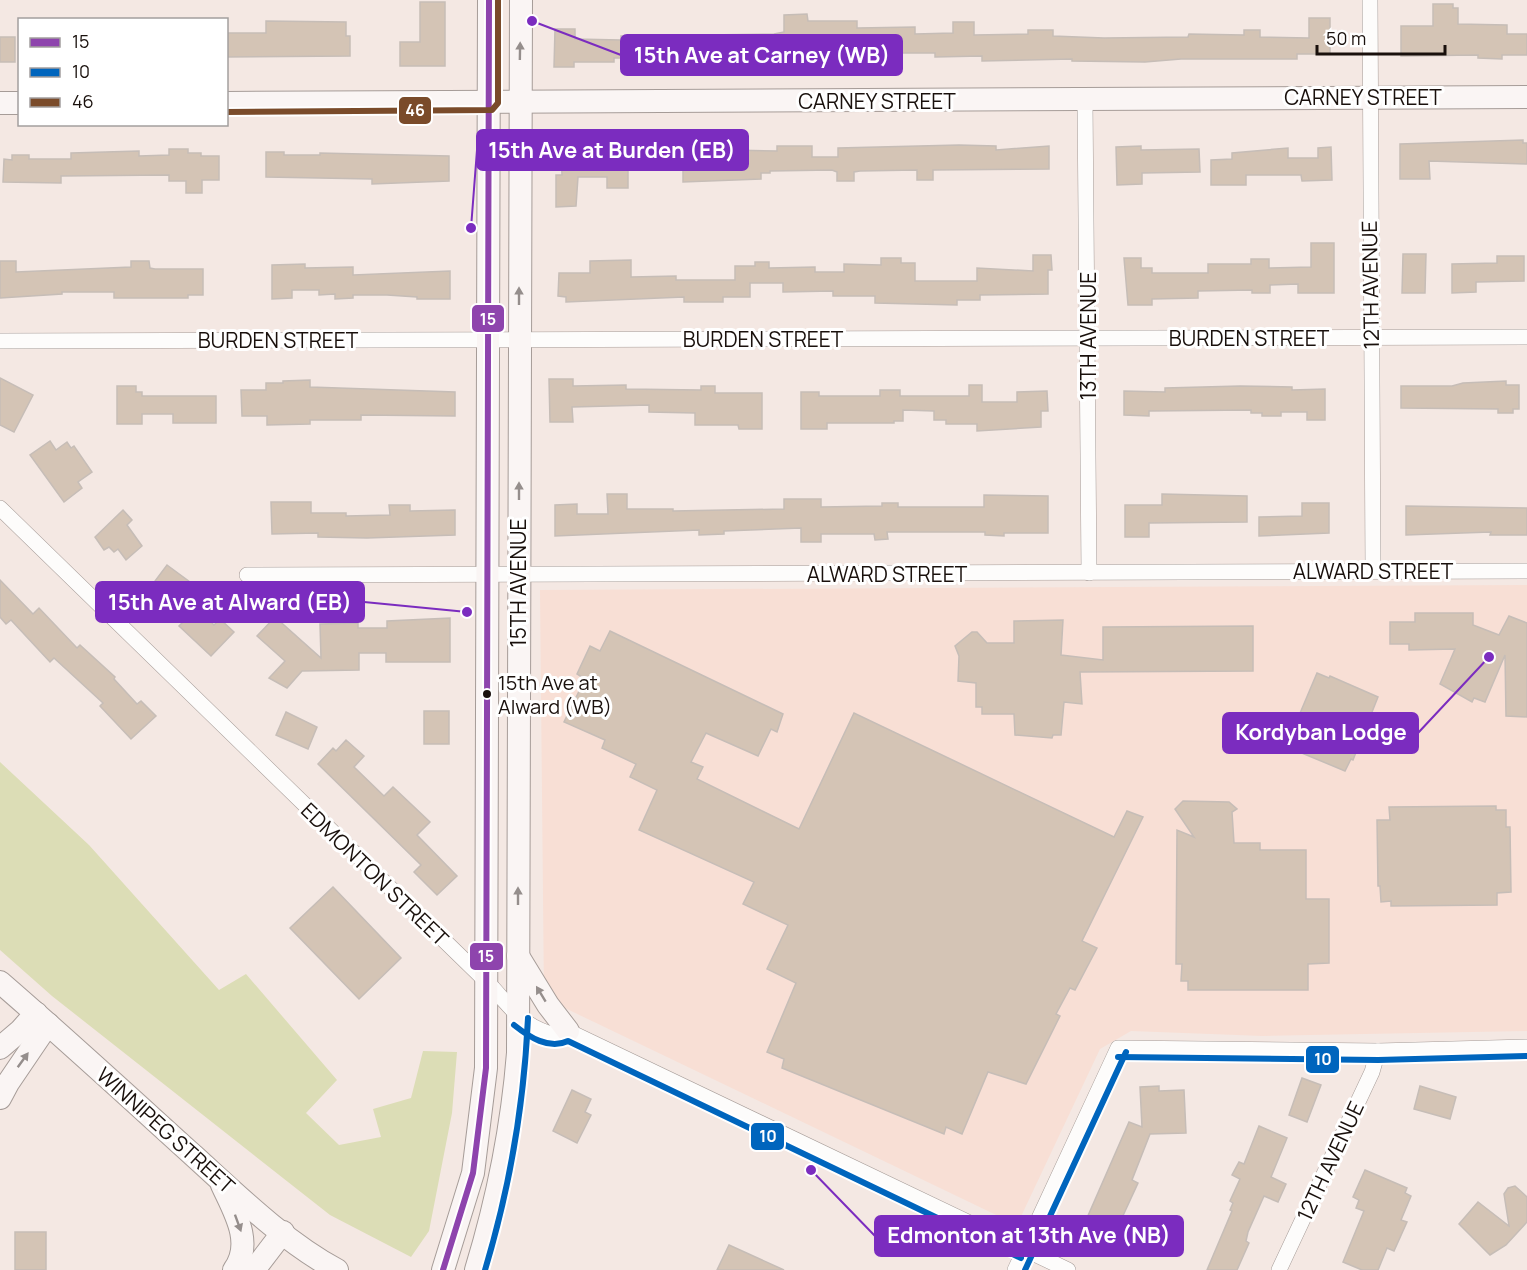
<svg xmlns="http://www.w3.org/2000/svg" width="1527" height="1270" viewBox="0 0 1527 1270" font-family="Manrope,sans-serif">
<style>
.built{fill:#f8dfd5}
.green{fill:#dcddb6}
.building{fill:#d4c4b5;stroke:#c6bdb7;stroke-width:1.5}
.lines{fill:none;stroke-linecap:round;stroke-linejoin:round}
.street-casing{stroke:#a69c98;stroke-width:16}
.secondary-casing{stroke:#a69c98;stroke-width:24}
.street{stroke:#fdfcfb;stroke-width:15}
.secondary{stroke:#faf5f4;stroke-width:22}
.bus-1-casing{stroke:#fff;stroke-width:10}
.bus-2-casing{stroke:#fff;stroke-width:10}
.bus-3-casing{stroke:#fff;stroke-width:10}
.bus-1{stroke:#8e44ad;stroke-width:6}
.bus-2{stroke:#0065bd;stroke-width:6}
.bus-3{stroke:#7a4b2a;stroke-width:6}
.oneway{fill:#958e8c}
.bus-dot{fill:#19100c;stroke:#fff;stroke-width:2}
.labels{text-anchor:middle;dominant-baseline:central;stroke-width:6;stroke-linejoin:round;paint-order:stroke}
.bus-label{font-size:20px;fill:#19100c;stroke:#fff;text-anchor:start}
.street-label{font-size:21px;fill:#19100c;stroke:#fff}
.leader{fill:none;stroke:#7b2cbf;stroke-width:2}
.callout-dot{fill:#7b2cbf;stroke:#fff;stroke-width:2}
.callout{fill:#7b2cbf;stroke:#7b2cbf;stroke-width:2}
.callout-label{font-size:22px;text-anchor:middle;font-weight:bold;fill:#fff}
.line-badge{stroke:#fff;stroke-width:2}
.badge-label{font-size:16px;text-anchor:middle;font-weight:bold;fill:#fff}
</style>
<rect width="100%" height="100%" fill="#f4e8e3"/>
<polygon class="built" points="1527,585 1527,1031 1263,1036 1131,1031 1100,1049 1017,1225 544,998 540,590"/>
<polygon class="green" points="0,762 89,845 219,990 246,974 337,1080 306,1113 339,1145 381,1137 373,1109 411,1098 423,1051 457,1052 452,1113 429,1231 411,1257 330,1215 52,996 0,950"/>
<g class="building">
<polygon points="420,2 445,2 445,66 400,66 400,42 420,42"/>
<polygon points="1433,4 1453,4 1453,8 1458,8 1458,24 1507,25 1507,34 1527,34 1527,55 1502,55 1502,59 1478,58 1478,55 1401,56 1401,26 1433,26"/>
<polygon points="807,14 808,21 857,21 857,28 915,27 915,34 953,33 953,22 974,22 974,35 1028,34 1028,30 1053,30 1053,36 1104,38 1188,37 1189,34 1244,35 1244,30 1260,30 1260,37 1309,38 1309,18 1330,18 1330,54 1297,54 1297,59 1181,59 1145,62 1072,61 1072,59 982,61 982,56 935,57 935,53 808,53 809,56 701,61 700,55 651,55 651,58 614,58 614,62 574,62 574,67 554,67 555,29 575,29 575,39 621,40 621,36 774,34 784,32 784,15"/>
<polygon points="266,21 346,22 346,36 350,36 350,56 226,57 226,33 266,33"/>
<rect x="0" y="37" width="15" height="25"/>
<polygon points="1523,140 1523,143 1527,143 1527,164 1429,161 1430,179 1400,179 1400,144"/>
<polygon points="959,145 996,146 996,150 1049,146 1049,169 933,170 933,180 917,180 917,170 860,171 854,172 854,181 837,181 837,172 832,170 770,171 770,173 761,173 761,179 683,182 683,157 726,157 730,156 730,150 777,151 777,146 812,146 812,157 838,157 838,148"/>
<polygon points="1141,146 1141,150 1199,149 1200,172 1142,173 1142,184 1117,185 1116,147"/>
<polygon points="1331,147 1332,180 1302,181 1301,175 1246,175 1246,185 1211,185 1211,160 1232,159 1232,153 1288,148 1288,158 1318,158 1318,148"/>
<polygon points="169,149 188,149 188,153 201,153 201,156 219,156 219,180 202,180 202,193 186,193 186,181 169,181 169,175 61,176 61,183 3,182 4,159 12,160 12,155 29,155 29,159 71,159 71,153 139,151 139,156 169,155"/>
<polygon points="561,151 628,151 628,188 607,188 607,177 578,177 576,206 556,207 556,175 562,175"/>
<polygon points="266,152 284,152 284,155 320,155 320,153 449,156 449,181 372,184 372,179 266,177"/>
<polygon points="1311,243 1334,243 1334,293 1298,293 1298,284 1270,285 1270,293 1252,293 1252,290 1198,291 1198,298 1152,299 1152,305 1128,305 1124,258 1141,258 1141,268 1152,268 1152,273 1208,273 1208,264 1251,264 1251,259 1269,259 1269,268 1311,267"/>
<polygon points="1403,254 1426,254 1425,293 1402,293"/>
<polygon points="1033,255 1051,255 1052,270 1048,270 1048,294 980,295 980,300 957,300 957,305 875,303 875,296 833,296 833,291 783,292 783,283 750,283 750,297 723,297 723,302 684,302 684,297 566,302 566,297 558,296 559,273 590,273 590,261 631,260 631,277 676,276 676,280 735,280 735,266 755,266 755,262 769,262 769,268 815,267 815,272 844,272 844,264 881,265 881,258 901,258 901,263 915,263 915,281 977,281 977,268 1033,271"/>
<polygon points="1497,256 1524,256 1524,281 1476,282 1476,292 1452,293 1452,264 1497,263"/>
<polygon points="0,261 16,261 16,272 131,267 131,261 149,261 150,268 155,269 203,269 203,295 188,295 188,298 114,298 114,292 62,292 62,294 0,298"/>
<polygon points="305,264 305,268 353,267 353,275 450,271 450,299 417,299 417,297 387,295 353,295 353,298 335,299 335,294 319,295 319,290 292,290 292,298 272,299 272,265"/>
<polygon points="0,378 33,395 14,432 0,425"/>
<polygon points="549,379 573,379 573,386 626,385 626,389 701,390 701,386 715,386 715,393 762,393 762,429 739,429 738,425 695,425 695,413 649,412 649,405 572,407 573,422 550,422"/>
<polygon points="310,380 310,387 455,392 455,416 361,415 361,420 310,420 310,424 267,425 267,416 242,416 241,390 266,390 266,383 283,383 283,381"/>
<polygon points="1506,381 1506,385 1519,385 1519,409 1513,409 1513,413 1498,413 1498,409 1401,408 1401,386 1452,386 1463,383"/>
<polygon points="969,385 982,385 982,402 1017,402 1017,392 1047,391 1048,411 1041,411 1041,427 977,431 977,424 946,424 946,420 934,420 934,411 903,410 903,421 894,421 894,423 827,423 827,429 801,429 801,392 819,392 819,396 880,396 880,390 900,390 900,396 969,396"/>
<polygon points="117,386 136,386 136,392 142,392 142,396 216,396 216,423 173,423 173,414 142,414 142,424 117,424"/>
<polygon points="1240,386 1292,387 1292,390 1325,389 1325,420 1307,420 1307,412 1281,412 1281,416 1262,416 1262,413 1251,413 1251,410 1149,411 1149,416 1124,415 1124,391 1165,392 1165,388"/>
<polygon points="50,441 56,450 67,442 71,448 74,446 92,472 78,482 82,488 64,502 30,455"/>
<polygon points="607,494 627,494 627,509 673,509 673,511 784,509 784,499 821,499 821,507 882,506 882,503 898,503 898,507 984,507 984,495 1048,496 1048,533 1004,533 1004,536 985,535 985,532 887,532 888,539 875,540 874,534 821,534 821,542 801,542 801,528 724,531 724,534 699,535 699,530 555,536 555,505 577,504 577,514 608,514"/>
<polygon points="1162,494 1247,496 1247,522 1149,523 1149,537 1125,537 1125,505 1162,505"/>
<polygon points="271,502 311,502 311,513 346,513 346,516 390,515 389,505 410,505 410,511 455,510 455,535 367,538 318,537 318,533 272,534"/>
<polygon points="1302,503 1329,503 1329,533 1259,536 1259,517 1302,516"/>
<polygon points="1406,506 1527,508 1527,535 1490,535 1491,532 1406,535"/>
<polygon points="123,510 132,520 127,525 142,546 126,560 118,549 114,552 109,547 104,550 95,537"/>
<polygon points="167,565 198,588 189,600 214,625 220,619 234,632 211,656 179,626 188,617 149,589"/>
<polygon points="0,580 33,614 39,608 77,648 80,645 115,677 114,679 137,704 141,701 156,716 131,739 100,706 103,703 54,658 50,662 11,620 6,624 0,617"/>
<polygon points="1415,613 1473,613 1473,625 1499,635 1509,616 1527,623 1527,717 1506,716 1505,655 1485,702 1474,698 1472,702 1440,684 1455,649 1409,650 1409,644 1390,644 1390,622 1415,622"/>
<polygon points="275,617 321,658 320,624 358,623 358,628 387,628 387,621 450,618 450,662 386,662 386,653 359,653 359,670 302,671 287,688 269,678 285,661 257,636"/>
<polygon points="1063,620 1061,655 1103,660 1103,627 1253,626 1253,671 1080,672 1082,704 1064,702 1061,735 1053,735 1052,738 1015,735 1014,714 982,714 982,707 976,707 976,683 958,681 959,656 955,646 972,632 977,632 987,643 1014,643 1014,621"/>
<polygon points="610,631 783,714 777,732 771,729 758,756 706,733 691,762 703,767 697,779 799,829 854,713 1114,837 1127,811 1143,817 1082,941 1097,948 1075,990 1070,988 1056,1014 1060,1016 1026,1084 988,1072 962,1134 946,1127 944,1134 782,1068 784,1059 767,1052 796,983 767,969 788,925 743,904 754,882 639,830 657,790 630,777 636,764 602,748 605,740 564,722 585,679 577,674 590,646 600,651"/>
<polygon points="1317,673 1329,678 1330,676 1378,697 1353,760 1351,759 1345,771 1297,751 1298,748 1287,744"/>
<rect x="424" y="711" width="25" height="33"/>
<polygon points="286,712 317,727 308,749 276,735"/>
<polygon points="346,740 364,756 354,767 384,796 393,787 430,822 417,835 457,876 437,895 414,872 421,865 318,764 333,748 336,751"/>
<polygon points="1183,801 1229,802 1237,809 1232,812 1234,843 1260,843 1260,850 1306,850 1306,899 1329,899 1329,963 1308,964 1308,990 1188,990 1188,981 1181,981 1182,964 1176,964 1177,830 1194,837 1175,809"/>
<polygon points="1496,806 1496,810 1506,810 1506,827 1510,827 1511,892 1497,893 1497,905 1391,906 1391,901 1381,902 1380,886 1378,886 1377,820 1390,820 1389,807"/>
<polygon points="333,887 401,958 359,999 290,928"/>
<polygon points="1302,1078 1321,1085 1307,1122 1289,1115"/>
<polygon points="1159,1086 1159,1091 1184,1090 1186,1133 1150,1134 1132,1180 1138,1183 1121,1220 1130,1224 1121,1244 1104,1236 1099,1243 1080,1234 1129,1122 1142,1127 1140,1087"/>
<polygon points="1420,1086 1456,1097 1450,1119 1414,1109"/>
<polygon points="572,1090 591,1099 585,1112 591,1115 577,1143 553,1131"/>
<polygon points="1259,1126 1287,1138 1271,1177 1286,1184 1278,1202 1264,1196 1248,1232 1246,1241 1249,1243 1237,1270 1207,1270 1232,1211 1230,1210 1233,1203 1230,1201 1240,1179 1232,1175 1239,1162 1244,1164"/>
<polygon points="1365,1170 1407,1188 1405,1193 1411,1196 1401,1220 1407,1222 1394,1251 1387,1248 1378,1270 1362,1270 1343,1262 1364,1211 1356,1208 1359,1200 1353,1197"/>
<polygon points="1515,1186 1527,1197 1527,1222 1506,1245 1490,1255 1459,1224 1478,1202 1509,1226 1504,1194 1508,1188"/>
<rect x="15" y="1232" width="31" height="38"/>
<polygon points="729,1245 784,1270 717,1270"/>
</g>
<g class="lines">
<defs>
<g id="street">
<polyline points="1370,0 1373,571"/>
<polyline points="1085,100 1089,573"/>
<polyline points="0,341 1527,337"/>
<path d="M0,508L493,988C516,1014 523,1026 557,1036L568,1031L1068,1270"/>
<polyline points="247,575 1527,571"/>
<polyline points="1015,1270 1118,1048 1378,1051 1527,1047"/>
<polyline points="1279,1270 1372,1072 1378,1051"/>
</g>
<g id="secondary">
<polyline points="0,103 20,103"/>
<polyline points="226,103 1527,97"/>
<polyline points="518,956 548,1005 568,1031"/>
<path d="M0,982C66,1039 130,1098 194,1156C238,1196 285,1242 337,1270"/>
<polyline points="0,1048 21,1030 36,1013"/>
<polyline points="0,1098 8,1083 48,1024"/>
<path d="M222,1185C234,1211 254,1243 234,1270"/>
<polyline points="254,1270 283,1232"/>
<polyline points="443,1270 473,1173 486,1068 489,0"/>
<path d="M476,1270C498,1198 512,1128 518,1053L521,0"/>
</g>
</defs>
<use href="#street" class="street-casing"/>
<use href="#secondary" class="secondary-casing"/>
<use href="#street" class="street"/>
<use href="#secondary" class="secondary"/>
<defs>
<polyline id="bus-1" points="443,1270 473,1173 486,1068 489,0"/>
<g id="bus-2">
<path d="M514,1025C529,1037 549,1050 568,1041L1021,1258"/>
<polyline points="1118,1057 1378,1060 1527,1056"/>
<path d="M485,1270C510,1187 524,1105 528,1018"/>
<polyline points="1025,1270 1126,1052"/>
</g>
<polyline id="bus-3" points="226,112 492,110 498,103 498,0"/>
</defs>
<use href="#bus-1" class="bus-1-casing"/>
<use href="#bus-2" class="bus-2-casing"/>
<use href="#bus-3" class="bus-3-casing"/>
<use href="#bus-1" class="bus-1"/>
<use href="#bus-2" class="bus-2"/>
<use href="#bus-3" class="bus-3"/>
</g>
<defs><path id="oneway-solid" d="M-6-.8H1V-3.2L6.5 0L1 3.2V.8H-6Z" transform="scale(1.5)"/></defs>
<g class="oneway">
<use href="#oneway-solid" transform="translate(520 51) rotate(-89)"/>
<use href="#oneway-solid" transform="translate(519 296) rotate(-90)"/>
<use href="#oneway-solid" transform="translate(519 491) rotate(-90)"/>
<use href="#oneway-solid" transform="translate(518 896) rotate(-90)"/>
<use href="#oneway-solid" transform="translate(541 994) rotate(-121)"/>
<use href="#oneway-solid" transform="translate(23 1060) rotate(-54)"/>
<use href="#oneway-solid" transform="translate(238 1223) rotate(70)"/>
</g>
<circle class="bus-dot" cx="487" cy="694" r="5"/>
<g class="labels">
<g class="bus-label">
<text x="498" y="682">15th Ave at<tspan x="498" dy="24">Alward (WB)</tspan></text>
</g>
<g class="street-label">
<text x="1363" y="97">CARNEY STREET</text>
<text x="877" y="101">CARNEY STREET</text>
<text transform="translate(1370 285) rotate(-91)">12TH AVENUE</text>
<text transform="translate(1088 336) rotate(-90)">13TH AVENUE</text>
<text x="1249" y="338">BURDEN STREET</text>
<text x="763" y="339">BURDEN STREET</text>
<text x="278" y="340">BURDEN STREET</text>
<text x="1373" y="571">ALWARD STREET</text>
<text x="887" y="574">ALWARD STREET</text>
<text transform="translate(518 583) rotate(-90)">15TH AVENUE</text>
<text transform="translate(375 874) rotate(44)">EDMONTON STREET</text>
<text transform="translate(166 1130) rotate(42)">WINNIPEG STREET</text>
<text transform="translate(1330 1161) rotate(-65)">12TH AVENUE</text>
</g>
</g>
<path class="leader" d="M532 21L621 55M471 228L477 150M467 612L364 602M1489 657L1418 733M811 1170L875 1236"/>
<g class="callout-dot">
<circle cx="532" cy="21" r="6"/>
<circle cx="471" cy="228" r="6"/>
<circle cx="467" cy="612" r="6"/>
<circle cx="1489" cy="657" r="6"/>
<circle cx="811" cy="1170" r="6"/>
</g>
<g class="callout">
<rect x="621" y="35" width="281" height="40" rx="6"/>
<rect x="477" y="130" width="271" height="40" rx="6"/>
<rect x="96" y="582" width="268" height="40" rx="6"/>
<rect x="1223" y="713" width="195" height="40" rx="6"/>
<rect x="875" y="1216" width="308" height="40" rx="6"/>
</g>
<g class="callout-label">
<text x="762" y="63">15th Ave at Carney (WB)</text>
<text x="612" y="158">15th Ave at Burden (EB)</text>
<text x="230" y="610">15th Ave at Alward (EB)</text>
<text x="1321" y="740">Kordyban Lodge</text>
<text x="1029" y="1243">Edmonton at 13th Ave (NB)</text>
</g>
<g class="line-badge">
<rect x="398" y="96" width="34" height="29" rx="6" fill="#7a4b2a"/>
<rect x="471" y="304" width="34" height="29" rx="6" fill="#8e44ad"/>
<rect x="469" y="942" width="35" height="29" rx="6" fill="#8e44ad"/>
<rect x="1305" y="1045" width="35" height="29" rx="6" fill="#0065bd"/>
<rect x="750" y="1122" width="35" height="29" rx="6" fill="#0065bd"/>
</g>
<g class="badge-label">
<text x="415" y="116">46</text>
<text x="488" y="325">15</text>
<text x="486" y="962">15</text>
<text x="1323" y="1065">10</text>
<text x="768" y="1142">10</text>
</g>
<rect x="18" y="18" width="210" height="108" fill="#ffffff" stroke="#a39f9e" stroke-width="1.5"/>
<rect x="30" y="38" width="30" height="9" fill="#8e44ad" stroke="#a39f9e" stroke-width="1.5"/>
<text x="72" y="48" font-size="18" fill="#19100c">15</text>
<rect x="30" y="68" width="30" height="9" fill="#0065bd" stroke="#a39f9e" stroke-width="1.5"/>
<text x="72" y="78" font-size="18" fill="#19100c">10</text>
<rect x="30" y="98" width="30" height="9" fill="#7a4b2a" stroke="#a39f9e" stroke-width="1.5"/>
<text x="72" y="108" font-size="18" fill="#19100c">46</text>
<path d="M1317 45v9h128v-9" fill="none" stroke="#19100c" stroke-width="3"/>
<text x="1326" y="45" font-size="18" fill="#19100c" stroke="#ffffff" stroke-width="4.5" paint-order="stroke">50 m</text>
</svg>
